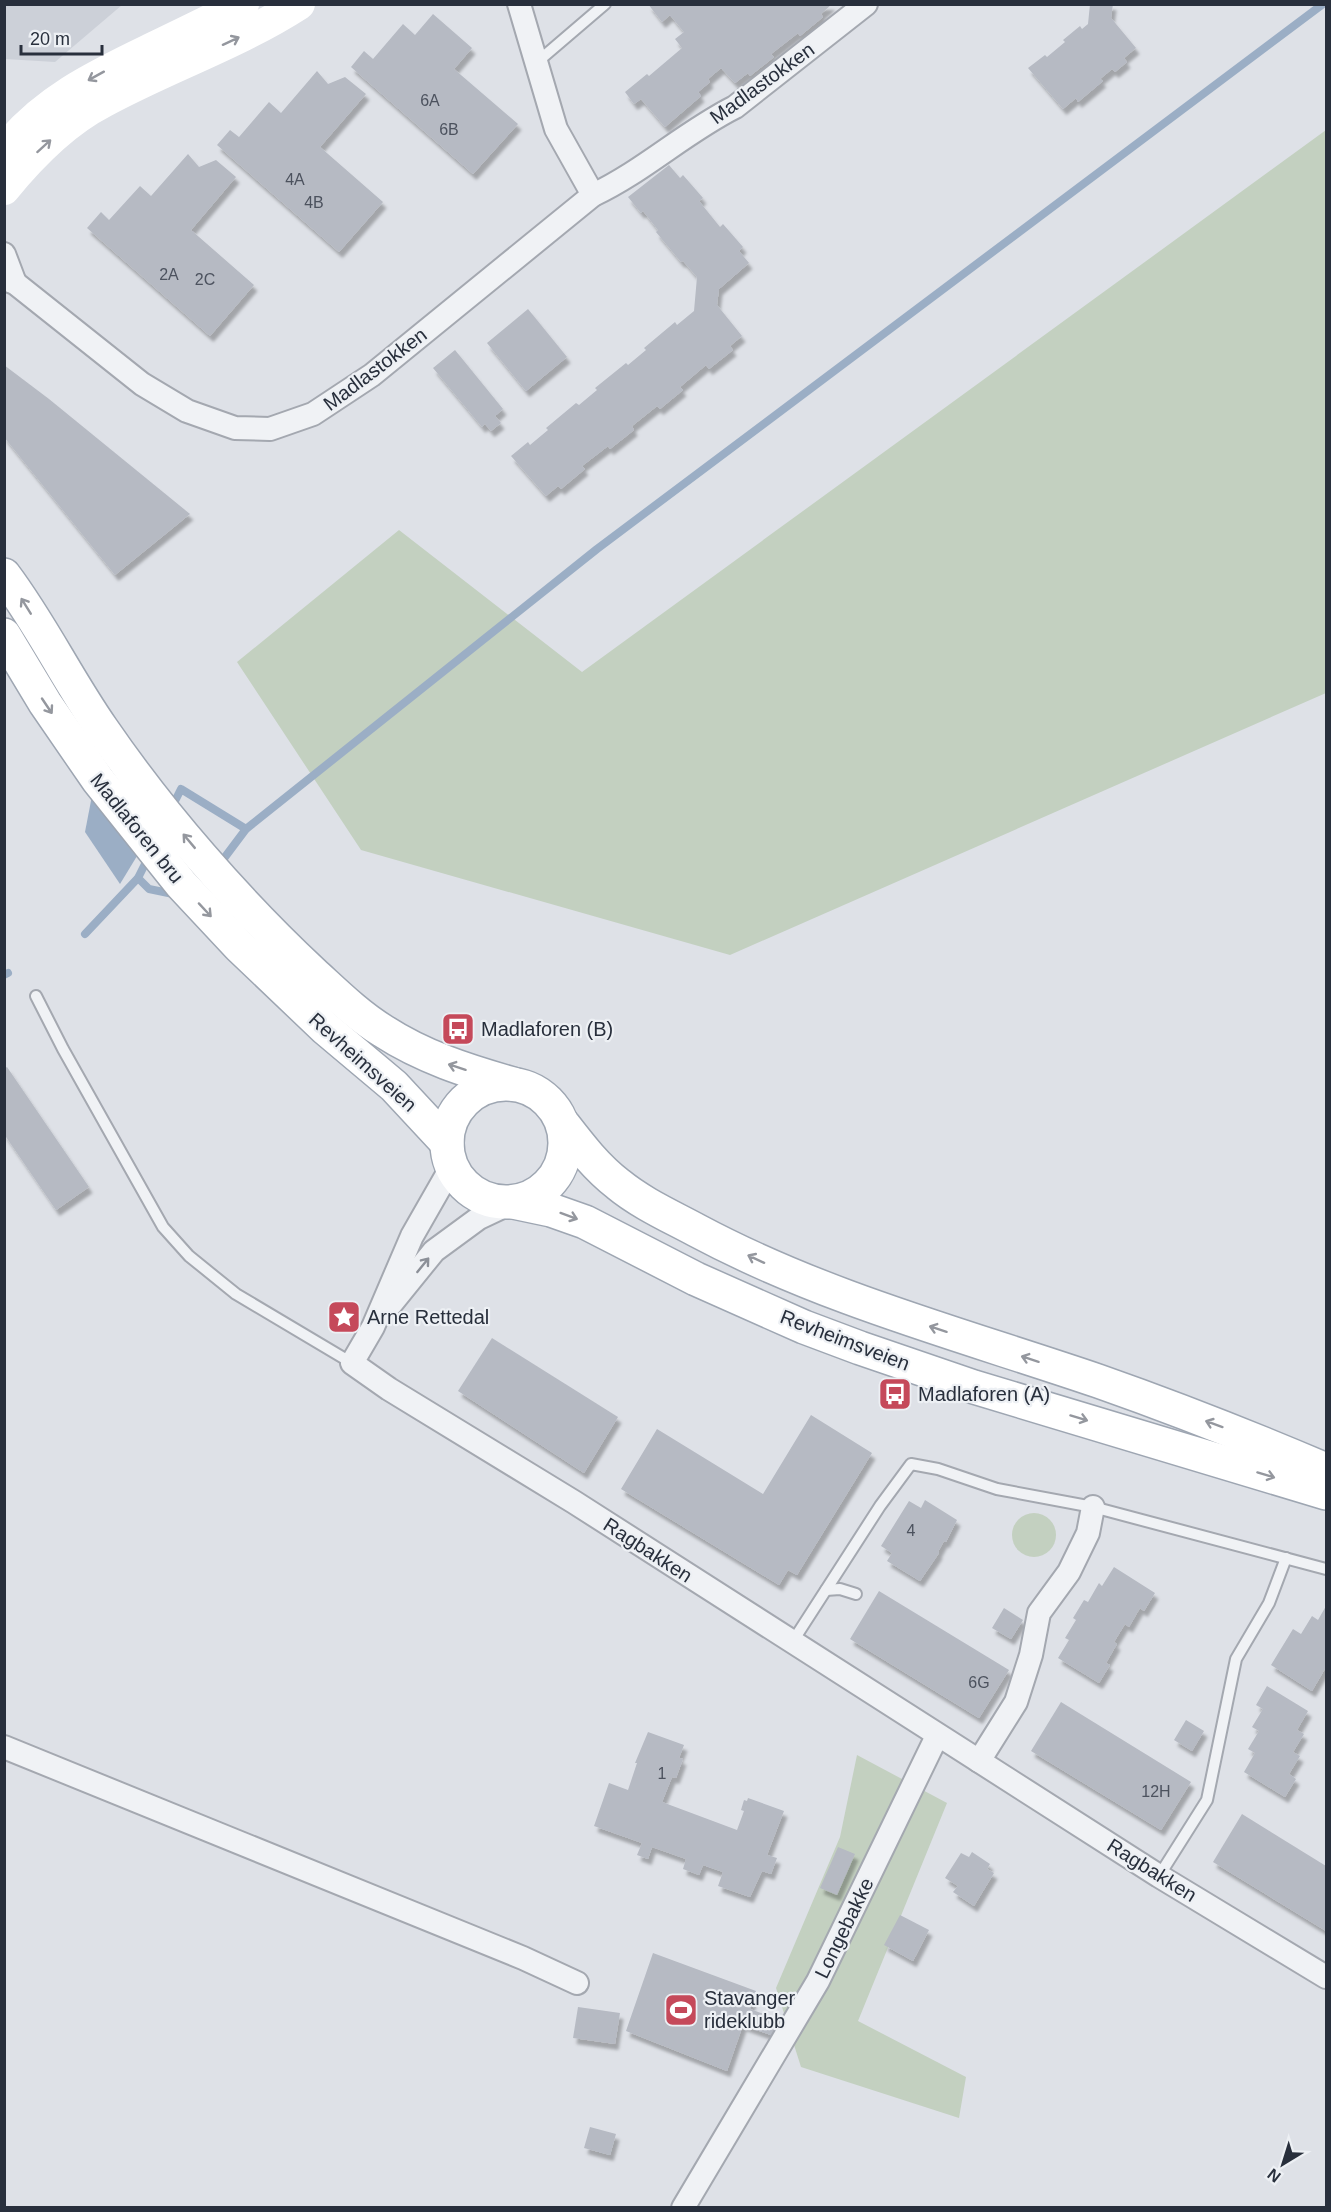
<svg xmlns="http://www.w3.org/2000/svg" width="1331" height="2212" viewBox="0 0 1331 2212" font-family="Helvetica,sans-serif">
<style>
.built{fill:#ccd0d8}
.green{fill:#c3d0c0}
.water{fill:#9baec5}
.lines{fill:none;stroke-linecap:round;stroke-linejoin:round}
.stream{stroke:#9baec5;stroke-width:8}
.building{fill:#b6bac3;filter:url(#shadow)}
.service-casing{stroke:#a4a8b0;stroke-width:14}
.minor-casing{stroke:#a4a8b0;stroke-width:26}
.primary-casing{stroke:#9ea6b2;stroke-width:36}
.service{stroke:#f0f2f5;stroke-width:10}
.minor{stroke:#f0f2f5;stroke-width:22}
.secondary{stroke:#fff;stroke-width:32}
.primary{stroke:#fff;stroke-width:33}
.oneway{stroke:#94979e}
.oneway2{stroke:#8c9098}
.labels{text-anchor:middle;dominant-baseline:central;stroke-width:4.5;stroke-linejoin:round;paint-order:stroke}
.number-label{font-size:16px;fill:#4c525e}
.street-label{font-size:20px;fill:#282f3c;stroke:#edf0f4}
.poi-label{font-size:20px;fill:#282f3c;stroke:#edf0f4;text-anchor:start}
</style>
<defs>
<filter id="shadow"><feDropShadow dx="3.5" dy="6" stdDeviation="1.5" flood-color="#0004"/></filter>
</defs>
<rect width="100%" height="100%" fill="#dee1e7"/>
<polygon class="built" points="5,4 122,4 122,5 55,62 5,59"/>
<g class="green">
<polygon points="1326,130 1326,693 730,955 361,850 237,662 399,530 582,672"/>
<circle cx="1034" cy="1535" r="22"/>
<polygon points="857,1755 947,1803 858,2021 966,2077 959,2118 801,2067 776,1988 840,1837"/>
</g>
<polygon class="water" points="95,780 165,810 120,884 85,832"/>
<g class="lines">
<g class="stream">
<polyline points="171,809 181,789 246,829"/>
<polyline points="219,865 246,829 597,549 1323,4"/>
<polyline points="138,878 149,889 178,895"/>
<polyline points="85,934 138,878 149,856"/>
<polyline points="4,975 8,973"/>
</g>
</g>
<g class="building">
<polygon points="648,4 832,4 821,14 823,17 800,36 798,33 771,54 774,57 750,76 748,73 735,83 721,68 708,79 710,82 698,92 701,96 665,127 641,99 634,104 625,92 647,74 649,76 682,48 675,39 684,32 670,15 662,22"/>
<polygon points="1090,4 1113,4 1111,18 1136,48 1124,58 1127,62 1115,72 1112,69 1100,79 1103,81 1078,102 1076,98 1063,109 1028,68 1045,55 1047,57 1065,42 1063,40 1080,26 1082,29 1088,24"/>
<polygon points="433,14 472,48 454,69 518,124 473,174 351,67 364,51 373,59 403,24 415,35"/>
<polygon points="317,71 328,84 345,77 366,94 320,147 383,202 339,252 217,145 230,130 239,137 269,102 281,113"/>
<polygon points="188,154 199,167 216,160 236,177 191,230 254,285 210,336 87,228 101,212 109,220 140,186 151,196"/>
<polygon points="669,165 680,178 683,175 703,198 699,201 720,227 723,224 743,247 739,251 749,263 719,289 717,305 742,336 730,346 733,350 709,369 706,365 680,387 683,390 660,409 657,406 632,426 634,430 610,449 608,446 582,466 585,469 561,489 558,486 546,496 511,456 528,442 530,445 548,430 546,428 576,403 579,405 597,390 595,388 626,363 628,365 646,350 644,348 675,322 677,325 694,311 697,277 683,261 681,262 656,232 658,230 643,211 641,213 628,197"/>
<polygon points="528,309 567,357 526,391 487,343"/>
<polygon points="455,350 503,409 495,416 501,423 491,431 485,424 482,427 433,368"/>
<polygon points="4,365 49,399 190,514 115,575 4,437"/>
<polygon points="7,1067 89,1187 56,1210 4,1134 4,1069"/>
<polygon points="492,1338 618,1417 584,1473 458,1391"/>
<polygon points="811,1415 872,1453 797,1575 788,1570 779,1585 621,1489 657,1429 763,1494"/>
<polygon points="925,1500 957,1520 946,1542 944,1541 938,1552 939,1553 920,1581 887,1561 892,1553 881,1546 909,1501 921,1508"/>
<polygon points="1114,1567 1155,1593 1144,1611 1140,1608 1129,1627 1125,1624 1114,1642 1117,1644 1106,1663 1110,1665 1099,1683 1058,1658 1069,1640 1065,1638 1076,1620 1073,1618 1084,1600 1088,1602 1099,1583 1102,1586"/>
<polygon points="879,1591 1009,1670 979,1718 850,1639"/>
<polygon points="1326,1606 1326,1667 1312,1691 1271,1665 1293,1629 1301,1634 1312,1616 1318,1620"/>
<polygon points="1004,1608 1023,1620 1011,1639 992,1628"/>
<polygon points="1267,1686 1308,1711 1297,1730 1304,1734 1293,1752 1300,1756 1289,1774 1296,1779 1285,1797 1244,1772 1255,1753 1248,1749 1259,1731 1252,1727 1263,1709 1256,1705"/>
<polygon points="1061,1702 1191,1782 1161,1830 1031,1751"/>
<polygon points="1186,1720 1204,1731 1192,1751 1174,1740"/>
<polygon points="648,1732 684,1745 679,1758 683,1759 676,1778 672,1777 662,1802 737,1830 744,1811 741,1810 744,1800 747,1801 748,1798 784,1811 767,1855 777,1858 771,1874 762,1871 750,1897 718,1886 723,1872 703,1865 699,1875 683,1869 686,1859 652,1847 648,1859 637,1855 642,1843 594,1826 609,1783 628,1790 637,1763 635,1763"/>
<polygon points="1242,1814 1326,1866 1326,1931 1213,1862"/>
<polygon points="838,1847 855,1854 837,1895 820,1888"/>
<polygon points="972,1852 990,1864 987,1869 994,1873 974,1906 953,1892 958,1886 945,1878 961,1853 969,1857"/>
<polygon points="900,1915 929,1930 913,1961 884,1945"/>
<polygon points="653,1953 756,1991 750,2009 785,2022 779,2038 743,2025 727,2071 626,2031"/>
<polygon points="578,2007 620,2013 615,2044 573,2038"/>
<polygon points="590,2127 616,2134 610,2155 584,2148"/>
</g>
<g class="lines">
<defs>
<g id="service">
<polyline points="536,63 605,4"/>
<polyline points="36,996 63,1049 163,1227 189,1256 236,1294 352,1363"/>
<polyline points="826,1590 840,1589 856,1594"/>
<polyline points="793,1641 880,1506 911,1464 938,1469 997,1489 1093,1507 1326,1569"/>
<polyline points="1159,1876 1207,1800 1236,1659 1269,1603 1286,1558"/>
</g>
<g id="minor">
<polyline points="519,4 556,129 593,195"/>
<polyline points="4,254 15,283"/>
<path d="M4,279L15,283L142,384L187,411L235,428L270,429L313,414L372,375L593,195C644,171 685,132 735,107L866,4"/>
<polyline points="452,1166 412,1236 373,1327 352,1363 389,1389 574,1502 1159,1876 1326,1977"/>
<polyline points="391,1304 434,1251 479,1218 513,1202"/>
<polyline points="4,1747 523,1958 577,1983"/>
<polyline points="979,1761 1016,1702 1031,1655 1039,1613 1069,1572 1088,1533 1093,1507"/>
<polyline points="683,2208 818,1981 937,1736"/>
</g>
<g id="primary">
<path d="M4,575C41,624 67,679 102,729C161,815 237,902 313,973C335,993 357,1015 383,1031C423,1057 467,1071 513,1084"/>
<polyline points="4,635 45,703 98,780 181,884 239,946 325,1028 394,1086 447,1143"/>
<circle cx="506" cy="1143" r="59"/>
<path d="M563,1124C580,1146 596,1167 618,1184C641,1203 670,1216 696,1230C823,1298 963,1335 1098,1381C1175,1408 1251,1438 1326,1470"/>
<polyline points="513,1202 551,1210 585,1222 696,1279 804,1327 860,1348 974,1387 1326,1493"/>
</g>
</defs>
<use href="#service" class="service-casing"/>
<use href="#minor" class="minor-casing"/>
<use href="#primary" class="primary-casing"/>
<use href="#service" class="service"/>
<use href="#minor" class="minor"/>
<g class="secondary">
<path d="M4,151C42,101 97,75 151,49C182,34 213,19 243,4"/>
<path d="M4,189C31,156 64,122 103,102C167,67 237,44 299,4"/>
</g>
<use href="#primary" class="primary"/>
</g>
<defs><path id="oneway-shaft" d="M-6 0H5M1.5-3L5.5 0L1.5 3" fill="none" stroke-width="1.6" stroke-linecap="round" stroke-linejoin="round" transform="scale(1.5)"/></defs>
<g class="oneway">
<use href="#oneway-shaft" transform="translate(231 41) rotate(-25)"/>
<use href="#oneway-shaft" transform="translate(96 76) rotate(151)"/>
<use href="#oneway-shaft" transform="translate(44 146) rotate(-42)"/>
<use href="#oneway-shaft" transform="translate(26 606) rotate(-122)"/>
<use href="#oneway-shaft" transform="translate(47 706) rotate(56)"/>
<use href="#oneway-shaft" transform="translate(189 841) rotate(-130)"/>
<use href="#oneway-shaft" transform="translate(205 910) rotate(47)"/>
<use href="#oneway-shaft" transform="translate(457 1067) rotate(-162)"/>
<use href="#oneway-shaft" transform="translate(569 1216) rotate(20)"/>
<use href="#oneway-shaft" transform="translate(756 1259) rotate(-155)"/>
<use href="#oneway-shaft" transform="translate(938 1329) rotate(-162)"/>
<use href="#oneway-shaft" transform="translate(1030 1359) rotate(-162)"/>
<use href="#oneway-shaft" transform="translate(1079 1418) rotate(17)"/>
<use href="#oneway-shaft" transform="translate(1214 1424) rotate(-160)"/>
<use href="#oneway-shaft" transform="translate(1266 1475) rotate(17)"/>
</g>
<use class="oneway2" href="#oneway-shaft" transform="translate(423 1265) rotate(-51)"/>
<defs>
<symbol id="bus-square" viewBox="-11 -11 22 22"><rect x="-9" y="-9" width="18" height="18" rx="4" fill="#c5495a" stroke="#edf0f4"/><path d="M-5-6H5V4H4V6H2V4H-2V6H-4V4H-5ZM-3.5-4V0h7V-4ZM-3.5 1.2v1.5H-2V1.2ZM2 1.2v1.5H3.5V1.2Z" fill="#fff"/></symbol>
<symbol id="sight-square" viewBox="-11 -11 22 22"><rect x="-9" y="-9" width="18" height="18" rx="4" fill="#c5495a" stroke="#edf0f4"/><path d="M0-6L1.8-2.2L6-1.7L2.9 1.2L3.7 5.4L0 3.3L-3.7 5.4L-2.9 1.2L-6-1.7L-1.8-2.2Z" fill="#fff"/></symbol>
<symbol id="stadium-square" viewBox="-11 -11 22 22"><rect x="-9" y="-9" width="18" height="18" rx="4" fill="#c5495a" stroke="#edf0f4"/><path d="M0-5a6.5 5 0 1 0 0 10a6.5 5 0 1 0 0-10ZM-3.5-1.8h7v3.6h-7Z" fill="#fff"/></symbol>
</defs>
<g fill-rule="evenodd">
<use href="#bus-square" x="439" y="1010" width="38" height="38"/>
<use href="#sight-square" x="325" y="1298" width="38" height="38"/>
<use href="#bus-square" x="876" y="1375" width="38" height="38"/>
<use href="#stadium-square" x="662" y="1991" width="38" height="38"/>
</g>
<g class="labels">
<g class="number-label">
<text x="430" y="100">6A</text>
<text x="449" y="129">6B</text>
<text x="295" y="179">4A</text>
<text x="314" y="202">4B</text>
<text x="169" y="274">2A</text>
<text x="205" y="279">2C</text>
<text x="911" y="1530">4</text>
<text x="979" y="1682">6G</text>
<text x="662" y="1773">1</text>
<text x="1156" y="1791">12H</text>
</g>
<g class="street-label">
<text transform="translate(762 83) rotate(-36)">Madlastokken</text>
<text transform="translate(375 369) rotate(-37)">Madlastokken</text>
<text transform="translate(137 828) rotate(51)">Madlaforen bru</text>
<text transform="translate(363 1062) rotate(42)">Revheimsveien</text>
<text transform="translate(845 1340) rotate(21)">Revheimsveien</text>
<text transform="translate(648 1550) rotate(33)">Ragbakken</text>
<text transform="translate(1152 1870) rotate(32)">Ragbakken</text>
<text transform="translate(844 1928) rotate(-64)">Longebakke</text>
</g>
<g class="poi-label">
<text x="481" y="1029">Madlaforen (B)</text>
<text x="367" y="1317">Arne Rettedal</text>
<text x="918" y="1394">Madlaforen (A)</text>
<text x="704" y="1998">Stavanger<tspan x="704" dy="23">rideklubb</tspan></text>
</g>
</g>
<rect width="1331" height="2212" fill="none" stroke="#282f3c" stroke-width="12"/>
<g transform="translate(1283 2164) rotate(218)" stroke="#edf0f4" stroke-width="4.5" paint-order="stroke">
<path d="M0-4.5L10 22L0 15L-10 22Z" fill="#282f3c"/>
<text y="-9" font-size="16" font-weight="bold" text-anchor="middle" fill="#282f3c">N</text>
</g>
<path d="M21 45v9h81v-9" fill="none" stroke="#282f3c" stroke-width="3"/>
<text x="30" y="45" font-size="18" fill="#282f3c" stroke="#edf0f4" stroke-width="4.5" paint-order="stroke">20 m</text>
</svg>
